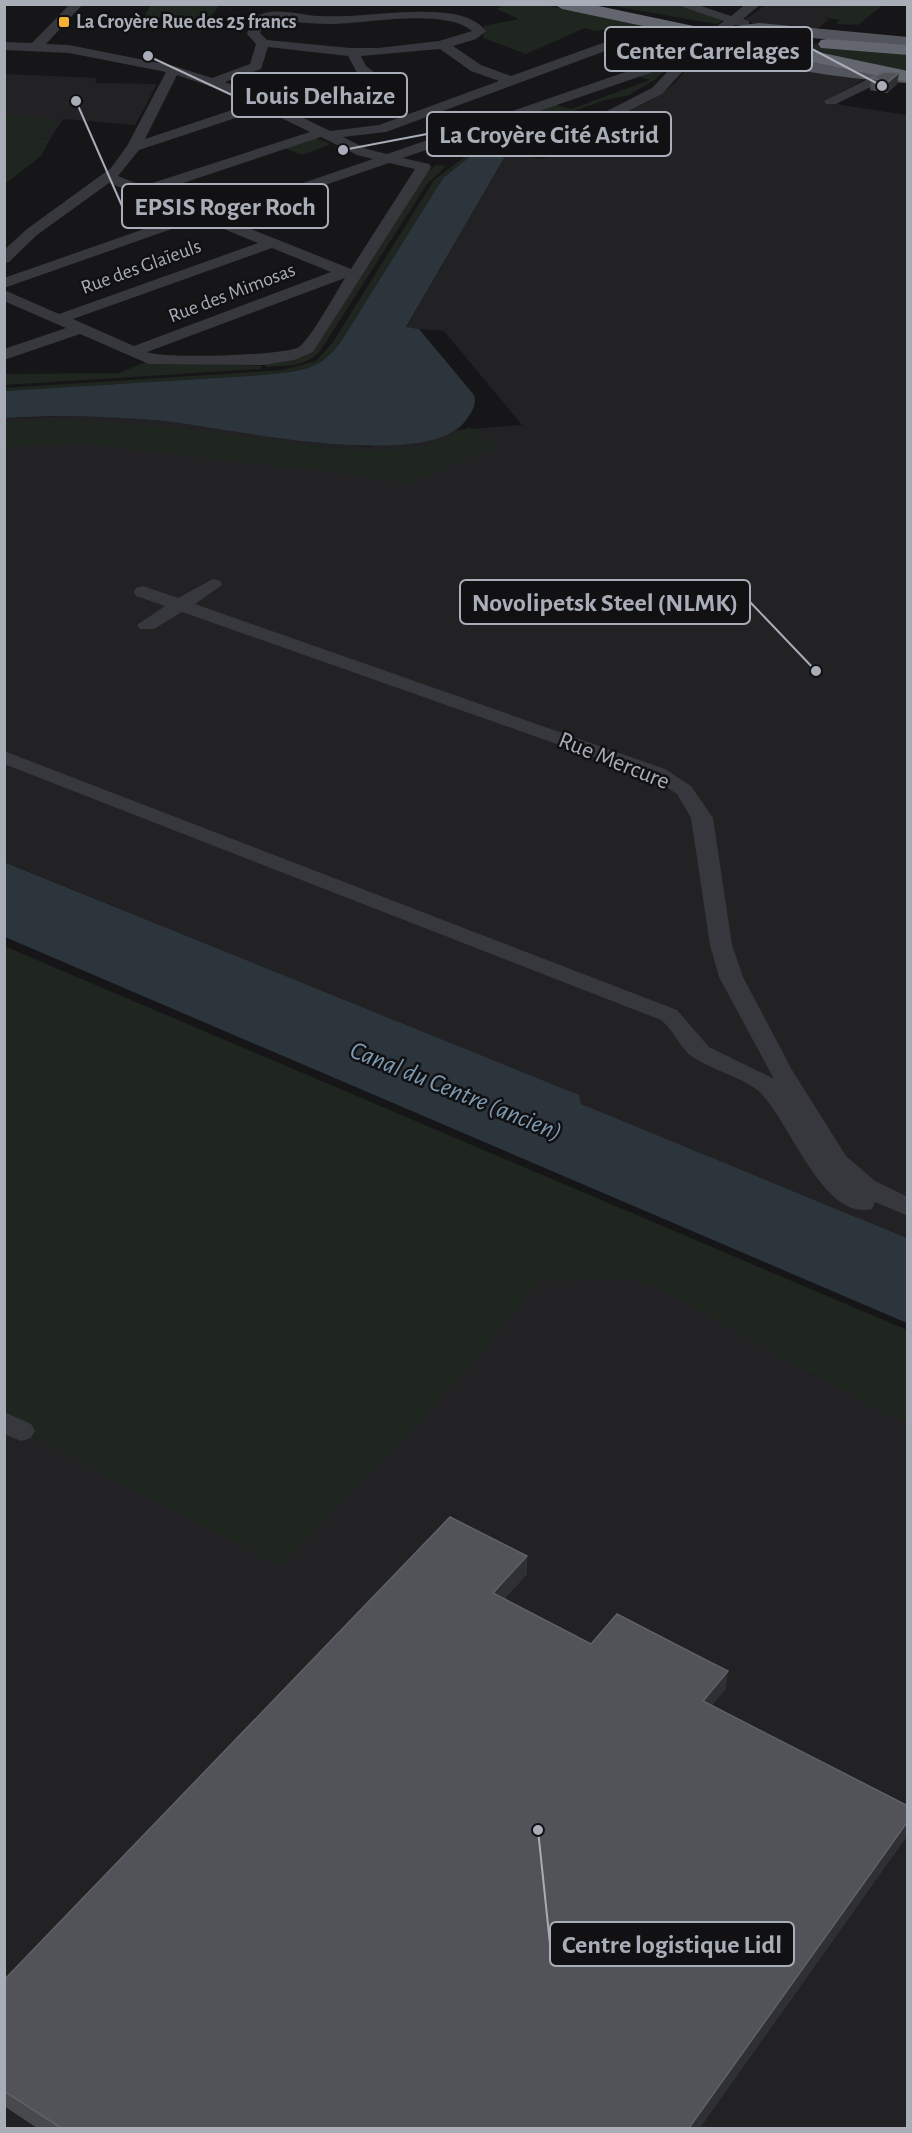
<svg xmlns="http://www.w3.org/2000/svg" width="912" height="2133" viewBox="0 0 912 2133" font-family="'Alegreya Sans',sans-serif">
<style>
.built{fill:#222225}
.green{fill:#1e261f}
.water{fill:#2c353c}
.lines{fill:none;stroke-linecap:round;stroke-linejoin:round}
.minor{fill:#37383d;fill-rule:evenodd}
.major{fill:#53555c;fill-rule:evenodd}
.highway{fill:#63666e;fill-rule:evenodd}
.wall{fill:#47494d}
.shaded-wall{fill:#2f3033}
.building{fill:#525359;stroke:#5f6168;stroke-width:1.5}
.poi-dot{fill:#f2b134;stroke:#111113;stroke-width:2}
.labels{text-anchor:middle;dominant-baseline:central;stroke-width:5;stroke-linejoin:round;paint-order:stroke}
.far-poi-label{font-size:20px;font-weight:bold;fill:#a8adb8;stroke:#111113;text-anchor:start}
.far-street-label{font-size:20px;fill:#a8adb8;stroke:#111113}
.street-label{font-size:24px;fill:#a8adb8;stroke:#111113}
.water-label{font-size:26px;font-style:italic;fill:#7f9bb3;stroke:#111113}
.leader{fill:none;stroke:#a8adb8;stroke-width:2}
.callout-dot{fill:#a8adb8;stroke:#111113;stroke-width:2}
.callout{fill:#111113;stroke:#a8adb8;stroke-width:2}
.callout-label{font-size:26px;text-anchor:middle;font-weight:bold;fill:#a8adb8}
</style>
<rect width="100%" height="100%" fill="#161618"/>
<g class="built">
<polygon points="766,5 842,5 824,17 829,19 815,31 757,25 744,20"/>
<polygon points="702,51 867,78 823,102 907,115 907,1238 580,1104 578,1095 5,862 5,418 98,416 166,421 367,447 425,441 456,430 522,425 444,331 406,328 507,153 542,159 613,131 607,126 608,121 650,101 674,84"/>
<polygon points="5,74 97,78 95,83 157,84 135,125 63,119 50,139 5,135"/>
<polygon points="4,970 907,1356 907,2128 5,2128"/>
</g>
<g class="green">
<polygon points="486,4 544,5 699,35 638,35 619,27 596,31 585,28 526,54 483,38 484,26 519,19 496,9 502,7"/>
<polygon points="842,4 883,4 883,5 858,25 836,24 840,20 823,17"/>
<polygon points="150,5 150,4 219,5 208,22 145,16"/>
<polygon points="606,5 674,5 719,17 723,21 716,24"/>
<polygon points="736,33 781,41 907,51 907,74 729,36"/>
<polygon points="678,48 685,49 656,79 629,95 605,100 468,149 450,143 471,137 465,134 553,104 571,109 650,80 636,76 664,65"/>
<polygon points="5,115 58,120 39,138 50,139 41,156 5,184"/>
<polygon points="315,138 331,144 302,155 284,148"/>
<path d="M475,149L508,151L507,153L477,151L443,178L342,340C320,372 299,371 263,375L5,391V388L283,370L316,361L333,342L434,180Z"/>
<path d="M436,165L446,166L427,184L320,351C305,368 285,365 266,367V362L305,354L424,175Z"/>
<polygon points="146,362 261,366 261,369 5,385 5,374 119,373"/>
<path d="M62,420L172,427L350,450C390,451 435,450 469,427L497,446L408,484L340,473L85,444L5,447V422Z"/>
<polygon points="4,946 907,1330 907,1422 885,1414 661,1290 635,1280 539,1281 470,1368 280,1567 5,1422"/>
</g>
<g class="water">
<path d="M477,151L507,153L406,327L419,329L474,395C477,404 472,412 466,420C428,474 225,427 164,421C111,416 58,415 5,418V391L263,375C299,371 320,372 342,340L443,178Z"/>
<polygon points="4,862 579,1095 581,1104 907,1238 907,1323 5,937"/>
</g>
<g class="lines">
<g class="minor">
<path d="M70,4H83L46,44L69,45L174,66L212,78L250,64L256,44L247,34L252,20C268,4 299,15 319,16C364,18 409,7 454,14C467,17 478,21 486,31L476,39L453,46L481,65L511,76L625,35L653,32L693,35L699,40L724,21L674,4H695L731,16L746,4H761L743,19L749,21V27L735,25L711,43L758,52L764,56L758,60L703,49L662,94L613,119L522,152H512L510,149L603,113L652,88L689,49L677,50L667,62L650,73L403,158L429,164L431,167L313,352L294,360L264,365L149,364L80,334L4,360V349L66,328L4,301V290L59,314L258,243L200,219L4,288V278L187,214L109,183L37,235L9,262L4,263V250L27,229L111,168L127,146L166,72L69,53L4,50V42L32,43ZM273,19C293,22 313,24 334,24C368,23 445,8 472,31L439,41L378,48H350L267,40L260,33L263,22ZM653,40L679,42C664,45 653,59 640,67L387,154L367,149L343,137L386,132L627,43ZM268,47L348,56L356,71L365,79L274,103L225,82L261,69ZM440,49L471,71L499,81L379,125L330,131L285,109L380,83V77L366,66L361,56ZM177,75L233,94L253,103L145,139ZM263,109L310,132L143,186L118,176L139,150ZM321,137L357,155L373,159L212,214L156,192ZM389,163L415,169L351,269L226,219ZM272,248L331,272L134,346L73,319ZM345,278C337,291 309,341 299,347C283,356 163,359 147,352Z"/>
<polygon points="882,72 889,76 887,79 836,104 826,104 824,101"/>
<path d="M213,579L220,581L222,585L195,604L665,769L691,786L713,818L732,945L743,977L792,1070L846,1156L875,1181L908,1197V1216L875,1202L872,1209C821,1222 787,1112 756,1089C738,1076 713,1070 694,1058C680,1049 674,1030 661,1020L4,764V751L677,1010L709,1047L774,1079L719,977L710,945L691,818L677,794L651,777L182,612L154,629H140L137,625L165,606L136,596L134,592L136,588L143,586L178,598Z"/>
<polygon points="4,1412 31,1424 35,1431 31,1438 21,1441 4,1434"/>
</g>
<path class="major" d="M759,23L908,37V47L759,33L740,35L735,39L759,50L779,55L908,73V83C869,80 737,69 716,39L729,27Z"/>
<g class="highway">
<polygon points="554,4 589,4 908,71 908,82 562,9"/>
<polygon points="827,39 908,45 908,55 821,48 818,44 821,40"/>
</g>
</g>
<g class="wall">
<polygon points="899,73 897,84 887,93 870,90 871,78"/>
<polygon points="527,1556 527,1574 504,1599 591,1644 726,1688 712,1705 700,2128 37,2128 4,2106 4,1980"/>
</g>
<g class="shaded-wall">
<polygon points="899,73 897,84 887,93 888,82"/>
<polygon points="527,1556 527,1574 493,1611 493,1593"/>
<polygon points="728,1671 726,1688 702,1718 703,1701"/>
<polygon points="908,1821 908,1835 700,2128 689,2128"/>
</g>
<g class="building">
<polygon points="885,72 899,73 888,82 871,78"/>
<polygon points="450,1517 527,1556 493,1593 591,1644 617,1614 704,1659 728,1671 703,1701 908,1806 908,1821 689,2128 61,2128 4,2091 4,1980"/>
</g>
<rect class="poi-dot" x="58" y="16" width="12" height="12" rx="3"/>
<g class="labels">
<g class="far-poi-label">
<text x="76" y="22">La Croyère Rue des 25 francs</text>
</g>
<g class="far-street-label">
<text transform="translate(141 267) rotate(-20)">Rue des Glaïeuls</text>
<text transform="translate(232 293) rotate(-21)">Rue des Mimosas</text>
</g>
<g class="street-label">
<text transform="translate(614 761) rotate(22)">Rue Mercure</text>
</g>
<g class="water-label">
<text transform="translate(456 1091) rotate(22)">Canal du Centre (ancien)</text>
</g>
</g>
<path class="leader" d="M882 86L812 49M148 56L232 95M343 150L427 134M76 101L122 206M816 671L750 602M538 1830L550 1944"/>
<g class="callout-dot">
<circle cx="882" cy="86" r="6"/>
<circle cx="148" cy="56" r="6"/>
<circle cx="343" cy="150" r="6"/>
<circle cx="76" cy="101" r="6"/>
<circle cx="816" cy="671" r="6"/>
<circle cx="538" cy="1830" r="6"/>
</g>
<g class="callout">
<rect x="605" y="27" width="207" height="44" rx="6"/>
<rect x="232" y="73" width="175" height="44" rx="6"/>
<rect x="427" y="112" width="244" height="44" rx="6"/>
<rect x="122" y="184" width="206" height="44" rx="6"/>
<rect x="460" y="580" width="290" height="44" rx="6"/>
<rect x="550" y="1922" width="244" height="44" rx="6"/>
</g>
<g class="callout-label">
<text x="708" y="59">Center Carrelages</text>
<text x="320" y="104">Louis Delhaize</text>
<text x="549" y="143">La Croyère Cité Astrid</text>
<text x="225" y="215">EPSIS Roger Roch</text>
<text x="605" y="611">Novolipetsk Steel (NLMK)</text>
<text x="672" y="1953">Centre logistique Lidl</text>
</g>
<rect width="912" height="2133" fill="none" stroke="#a8adb8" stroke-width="12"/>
</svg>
